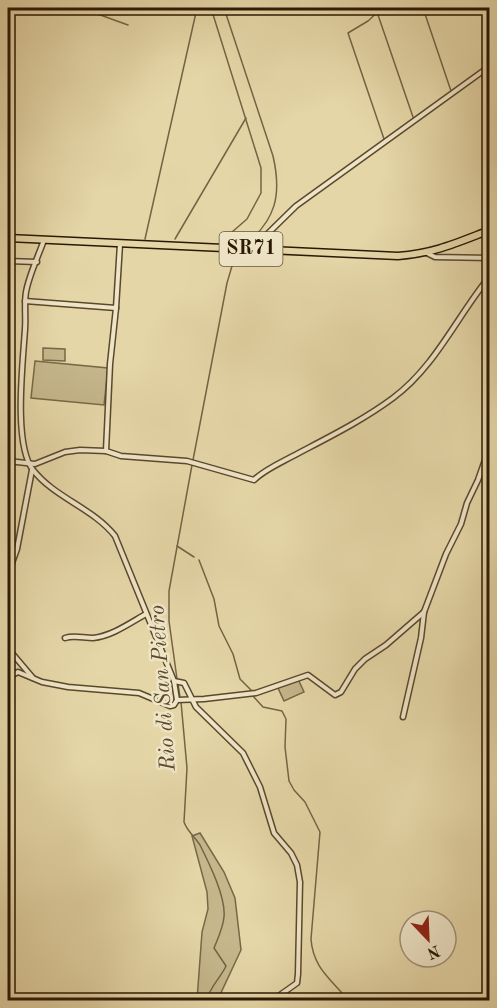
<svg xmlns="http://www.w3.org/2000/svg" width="497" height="1008" viewBox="0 0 497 1008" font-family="'Old Standard TT',serif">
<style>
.green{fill:#c5b68b;stroke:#786748;stroke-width:1.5}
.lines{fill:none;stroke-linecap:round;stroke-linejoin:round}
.stream{stroke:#756345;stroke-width:1.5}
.street-casing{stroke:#5a482d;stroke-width:7}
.primary-casing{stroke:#2b1804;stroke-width:9}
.street{stroke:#eee4c6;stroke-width:4}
.primary{stroke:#e5d6a7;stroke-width:6}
.labels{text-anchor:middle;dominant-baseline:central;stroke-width:5;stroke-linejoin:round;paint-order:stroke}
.shield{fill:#eee4c6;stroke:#66553e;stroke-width:1.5}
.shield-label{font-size:20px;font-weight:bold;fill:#2b1804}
.water-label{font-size:22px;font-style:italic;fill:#5c4a2f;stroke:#eee4c6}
</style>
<rect width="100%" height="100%" fill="#e5d6a7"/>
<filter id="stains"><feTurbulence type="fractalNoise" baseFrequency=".00333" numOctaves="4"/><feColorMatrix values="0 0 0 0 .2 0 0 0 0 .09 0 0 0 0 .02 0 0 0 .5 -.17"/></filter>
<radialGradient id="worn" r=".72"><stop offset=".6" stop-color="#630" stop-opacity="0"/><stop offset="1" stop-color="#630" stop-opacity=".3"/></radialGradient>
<g class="green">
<polygon points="43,348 65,349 65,361 43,360"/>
<polygon points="35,361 108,368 104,405 31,398"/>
<polygon points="298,679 304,692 284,701 278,688"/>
<polygon points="200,833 224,872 235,898 241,950 220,995 224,1000 197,1000 202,932 208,909 207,892 192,836"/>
</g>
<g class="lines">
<g class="stream">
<polyline points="81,8 128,25"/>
<polyline points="211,8 261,168 261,193 247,219 224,239"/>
<path d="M224,8L273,156C282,195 276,220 244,246"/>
<polyline points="382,8 368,21 348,33 384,139"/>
<polyline points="423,8 451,91"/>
<polyline points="377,12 413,117"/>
<polyline points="145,239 197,8"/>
<polyline points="175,239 246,118"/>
<polyline points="193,460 227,283 232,266 240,253"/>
<polyline points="177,546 194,557"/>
<path d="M199,560L214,599L219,626L233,654L240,679L252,691L253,696L263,707L282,711L286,719L285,747L289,781L294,790L305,802L320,832L311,939C313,968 331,979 348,1000"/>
<polyline points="177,679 169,621 169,591 192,465"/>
<polyline points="178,684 180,697"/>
<path d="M181,702L187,768L184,822C187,831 195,837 200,845C209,863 226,897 224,917C223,928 218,938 214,948L226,966C220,979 210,986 207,1000"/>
</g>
<defs>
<g id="street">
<path d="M44,240C38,257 29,275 26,292C24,304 26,317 25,329C23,362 13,444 33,470C55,498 93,508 115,536L174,681L184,683L196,707L243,753L260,787L274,833L291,853L297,865L300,882L298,974L297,983L280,995L277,1000"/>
<polyline points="253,248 296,206 490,66"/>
<polyline points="427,253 435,257 490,258"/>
<polyline points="8,261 37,262"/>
<polyline points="25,301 116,308 120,244"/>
<polyline points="106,451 110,364 116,308"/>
<path d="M8,461L35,464L65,452L80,450L106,451L121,456L187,461L254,480C264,470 280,463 293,456C327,438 362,421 393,398C436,366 457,316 490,276"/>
<polyline points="8,574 17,549 32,470"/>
<polyline points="8,616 8,619"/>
<path d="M65,638C74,635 83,638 93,638C112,636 130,623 146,614"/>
<polyline points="8,642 11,652 33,678"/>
<polyline points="8,677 18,672 42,682 68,687 139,693 170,706 174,705 177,700 174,681"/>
<polyline points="177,700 204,699 256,693 308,675 335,695 341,692 355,669 365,659 386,645 424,612 446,554 461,524 467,503 478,480 490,446"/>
<polyline points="403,717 421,638 424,612"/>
</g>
<path id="primary" d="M8,238L398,256C435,253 456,243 490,230"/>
</defs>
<use href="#street" class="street-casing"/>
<use href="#primary" class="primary-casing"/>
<use href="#street" class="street"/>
<use href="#primary" class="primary"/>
</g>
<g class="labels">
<rect class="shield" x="219.5" y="232" width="63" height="34" rx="4.5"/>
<g class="shield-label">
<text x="251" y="249">SR71</text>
</g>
<g class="water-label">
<text transform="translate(163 688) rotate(-94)">Rio di San Pietro</text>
</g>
</g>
<rect width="497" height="1008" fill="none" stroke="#e5d6a7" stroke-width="30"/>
<rect x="9" y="9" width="479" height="990" fill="none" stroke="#2b1804" stroke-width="3"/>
<rect x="15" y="15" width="467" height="978" fill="none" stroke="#2b1804" stroke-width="1.5"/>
<g transform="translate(428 939) rotate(157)"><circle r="28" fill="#eee4c6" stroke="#a09278" stroke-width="1.5"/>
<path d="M0-4.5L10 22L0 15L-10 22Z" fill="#8f2418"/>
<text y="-9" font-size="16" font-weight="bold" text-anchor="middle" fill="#2b1804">N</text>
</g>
<rect width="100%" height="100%" filter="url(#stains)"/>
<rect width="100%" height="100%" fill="url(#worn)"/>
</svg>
